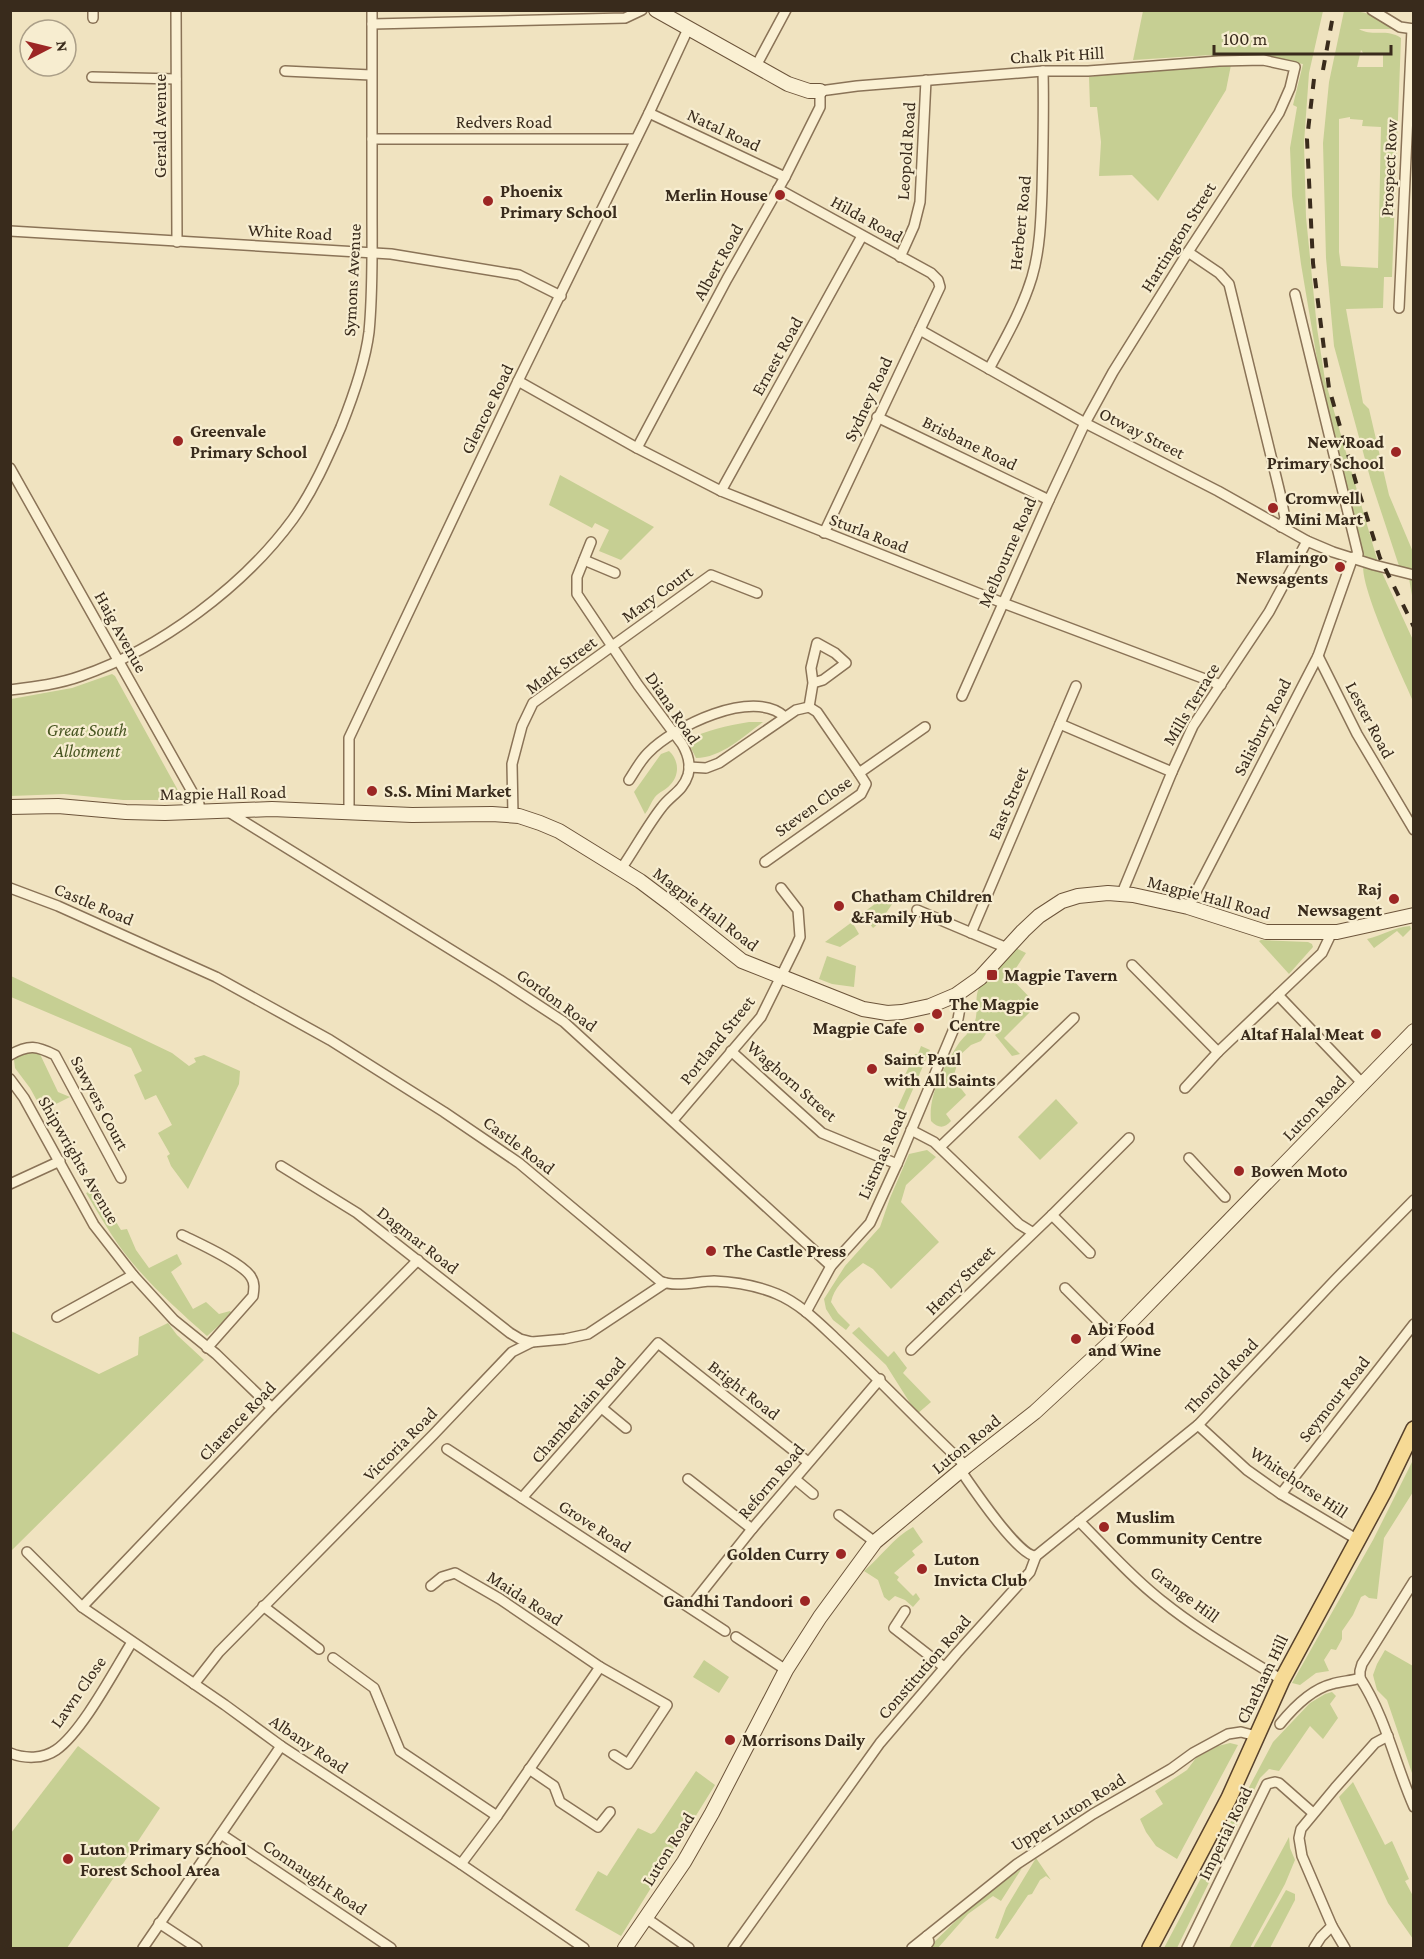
<svg xmlns="http://www.w3.org/2000/svg" width="1424" height="1959" viewBox="0 0 1424 1959" font-family="'Crimson Pro',serif">
<style>
.green{fill:#c6cf93;fill-rule:evenodd}
.lines{fill:none;stroke-linecap:round;stroke-linejoin:round}
.street-casing{stroke:#8a7357;stroke-width:12}
.secondary-casing{stroke:#6c543a;stroke-width:16}
.primary-casing{stroke:#57412c;stroke-width:18}
.street{stroke:#faf0d3;stroke-width:9}
.secondary{stroke:#faf0d3;stroke-width:14}
.primary{stroke:#f6da95;stroke-width:15}
.rail{stroke:#392b1c;stroke-width:4;stroke-dasharray:10 10;stroke-linecap:butt}
.poi-dot{fill:#9c2624;stroke:#f7edd0;stroke-width:2}
.labels{text-anchor:middle;dominant-baseline:central;stroke-width:4.5;stroke-linejoin:round;paint-order:stroke}
.street-label{font-size:18px;fill:#392b1c;stroke:#f7edd0}
.poi-label{font-size:18px;font-weight:bold;fill:#392b1c;stroke:#f7edd0;text-anchor:start}
.park-label{font-size:18px;font-style:italic;fill:#485622;stroke:#f7edd0}
</style>
<rect width="100%" height="100%" fill="#f0e3c0"/>
<g class="green">
<path d="M1143,11H1323L1309,73L1304,143L1306,217L1317,328L1325,380L1379,566L1413,640V701C1403,677 1356,581 1364,561L1348,504L1319,371L1301,264L1292,196L1290,148L1297,107L1293,105L1303,64L1279,60L1212,59L1211,55L1133,60Z"/>
<path d="M1344,11C1369,10 1373,16 1393,29H1359C1372,37 1387,28 1401,38L1392,277H1384L1383,308L1346,309L1363,403L1369,409L1389,495L1413,552V601L1408,573L1401,572L1371,481L1334,346L1326,258L1323,143L1329,82ZM1361,50L1364,54H1383V67H1357ZM1350,117V119L1363,120L1362,126L1381,127L1378,268L1341,266L1339,252V119Z"/>
<polygon points="1219,61 1231,65 1226,90 1158,201 1132,175 1099,176 1101,142 1097,107 1090,107 1089,77"/>
<polygon points="560,475 654,527 621,560 599,551 609,530 595,523 592,528 549,505"/>
<polygon points="112,674 115,676 180,794 181,800 123,800 64,794 11,796 11,699 72,688"/>
<path d="M749,722H763C744,736 721,758 696,758L687,740C707,730 726,726 749,722Z"/>
<path d="M669,751C679,760 680,775 670,785C666,790 659,792 655,797C651,802 649,809 645,814L634,792L661,754Z"/>
<polygon points="892,892 895,900 879,923 873,928 870,924 867,925 861,914"/>
<polygon points="852,922 859,934 840,947 825,942"/>
<path d="M1410,926L1411,929L1403,937L1397,931L1374,948L1367,939C1382,936 1394,927 1410,926Z"/>
<polygon points="1261,940 1308,942 1312,944 1313,947 1289,974 1259,941"/>
<path d="M1016,948L1026,953L1010,977L1037,1005L1004,1038L1020,1054L1012,1056L995,1035L1001,1031L994,1022L981,1041L971,1045L960,1055L953,1078L966,1095L946,1114L951,1121C944,1129 938,1128 931,1121C928,1094 945,1065 959,1043C965,1035 972,1031 975,1021C979,1009 973,995 981,985C991,971 1005,960 1016,948Z"/>
<polygon points="827,956 856,966 854,987 832,984 819,979"/>
<polygon points="11,976 172,1053 189,1066 196,1062 194,1058 204,1055 240,1071 239,1084 188,1189 171,1166 167,1156 170,1154 158,1133 172,1125 156,1095 145,1100 134,1075 142,1071 131,1048 11,997"/>
<polygon points="921,1046 930,1050 903,1112 897,1109 911,1078 905,1075 915,1054 918,1054"/>
<polygon points="38,1050 58,1092 70,1097 52,1106 62,1123 52,1128 30,1088 15,1068 14,1060 16,1055"/>
<polygon points="1056,1099 1078,1123 1040,1160 1018,1137"/>
<path d="M927,1150L936,1157L906,1185L901,1202L939,1242L891,1289L873,1269L863,1263C850,1274 835,1284 831,1302L838,1313L850,1325L846,1330L833,1320L826,1309L824,1299L845,1266L880,1227L890,1198L909,1154Z"/>
<path d="M96,1189L121,1230L127,1229L136,1250L149,1268L177,1254L182,1264L171,1272L193,1309L206,1302L219,1314L230,1311L232,1314L207,1336C180,1312 153,1288 130,1260C113,1239 100,1216 86,1193Z"/>
<polygon points="168,1323 177,1335 204,1360 11,1551 11,1331 99,1374 138,1355 139,1337"/>
<polygon points="859,1327 888,1357 894,1351 907,1368 903,1373 931,1402 917,1414 886,1365 852,1333"/>
<polygon points="1413,1460 1413,1492 1384,1538 1377,1599 1369,1598 1365,1595 1361,1597 1353,1615 1342,1631 1342,1639 1336,1650 1331,1649 1324,1660 1329,1671 1316,1673 1300,1685 1292,1683 1373,1540"/>
<path d="M913,1527L923,1542L912,1551L915,1555L894,1573L899,1577L897,1580L913,1596L916,1593L920,1599L913,1607L905,1600L895,1596L889,1601L884,1597L878,1580L864,1571C881,1557 893,1538 913,1527Z"/>
<polygon points="1385,1650 1413,1666 1413,1776 1387,1700 1377,1690 1374,1679 1373,1675 1377,1664"/>
<polygon points="704,1660 729,1677 719,1693 693,1677"/>
<polygon points="1332,1692 1336,1696 1330,1704 1338,1718 1323,1739 1310,1726 1279,1771 1269,1769 1260,1778 1177,1948 1164,1948 1273,1742 1310,1703 1325,1694"/>
<polygon points="1230,1743 1238,1745 1177,1859 1156,1846 1146,1832 1140,1819 1163,1804 1155,1791 1187,1770 1196,1758 1218,1746"/>
<polygon points="78,1746 160,1808 67,1948 11,1948 11,1833"/>
<polygon points="696,1771 715,1785 621,1936 575,1910 598,1871 607,1876 638,1828 651,1834 655,1832"/>
<polygon points="1353,1782 1385,1845 1392,1841 1409,1879 1405,1881 1413,1896 1413,1939 1388,1903 1339,1797"/>
<polygon points="1289,1837 1290,1848 1295,1860 1285,1884 1250,1948 1229,1948"/>
<polygon points="1036,1858 1051,1880 1046,1876 1040,1880 1032,1894 1028,1895 998,1939 995,1938 1006,1908"/>
<polygon points="1022,1868 1001,1901 993,1896 968,1914 938,1948 928,1948 967,1910"/>
<polygon points="1286,1890 1295,1894 1295,1900 1270,1948 1253,1948"/>
</g>
<g class="lines">
<defs>
<g id="street">
<polyline points="93,10 93,18"/>
<polyline points="176,10 177,242"/>
<polyline points="1372,10 1400,27 1414,29"/>
<polyline points="372,24 625,18 642,10"/>
<polyline points="756,66 786,10"/>
<polyline points="285,71 371,75"/>
<polyline points="92,77 176,79"/>
<polyline points="649,113 785,177"/>
<polyline points="372,139 636,139"/>
<polyline points="778,189 931,273 938,280 940,287 824,533"/>
<polyline points="10,231 391,254 519,275 561,296"/>
<polyline points="1188,252 1219,273 1229,284 1280,493 1285,518 1281,527"/>
<polyline points="900,257 914,226 920,202 926,80"/>
<polyline points="1295,294 1358,554 1357,559"/>
<polyline points="1399,308 1412,29"/>
<polyline points="920,330 1085,423 1218,491 1307,541 1333,552 1374,565 1414,575"/>
<path d="M989,369C1005,339 1022,310 1032,277C1040,250 1041,219 1042,191C1043,151 1044,111 1043,71"/>
<polyline points="518,381 637,448 721,491 1003,603 1221,685"/>
<polyline points="877,417 1049,500"/>
<polyline points="637,448 727,279 785,177 820,107 820,91 857,86 1043,71 1088,71 1219,61 1263,60 1295,67 1290,88 1279,113 1188,252 1113,372 1085,423 1049,500 962,696"/>
<polyline points="10,468 199,804 200,812"/>
<polyline points="721,491 862,236"/>
<path d="M591,542L577,577V594L638,685L682,744C688,754 691,764 688,775C683,791 671,795 662,807C647,826 635,849 621,869"/>
<polyline points="584,560 615,573"/>
<polyline points="1318,656 1357,734 1414,830"/>
<path d="M10,690C34,687 59,684 81,676C160,649 244,586 293,519C313,491 327,459 341,427C353,397 365,364 369,332C373,291 372,250 372,210C372,143 372,77 372,10"/>
<polyline points="809,707 813,683 811,668 817,643 835,653 846,663 823,680 813,683"/>
<polyline points="1060,724 1172,772"/>
<polyline points="689,767 706,768 719,763 796,710 809,707 817,712 859,773 925,727"/>
<path d="M629,780C635,771 640,761 648,753C673,727 753,687 785,717"/>
<polyline points="227,811 500,980 564,1022 831,1266"/>
<polyline points="349,812 349,738 518,381 649,113 688,29"/>
<polyline points="513,815 512,764 522,726 533,703 711,575 757,593"/>
<polyline points="765,862 861,794 866,784 859,773"/>
<path d="M10,888L58,906L216,977L330,1040L444,1112L519,1163L660,1281C676,1288 698,1281 714,1281C736,1282 758,1286 777,1294C799,1303 818,1322 835,1338C880,1380 921,1424 966,1466"/>
<polyline points="1122,893 1172,772 1193,726 1269,612 1307,541"/>
<polyline points="1188,907 1318,656 1353,557"/>
<polyline points="917,910 1007,948"/>
<polyline points="971,933 1076,686"/>
<polyline points="1132,965 1218,1052"/>
<polyline points="1278,995 1363,1084"/>
<polyline points="731,1051 822,1133 897,1164"/>
<path d="M10,1055C29,1044 37,1046 55,1055L121,1178"/>
<polyline points="10,1079 24,1098 94,1225 133,1275 174,1320 216,1354 272,1408"/>
<polyline points="1185,1088 1218,1052 1322,953 1332,932"/>
<polyline points="673,1120 761,1017 796,946 800,937 798,910 781,888"/>
<polyline points="911,1130 934,1142 1019,1224 1032,1232"/>
<polyline points="940,1147 1074,1018"/>
<polyline points="1189,1158 1225,1197"/>
<polyline points="281,1166 357,1213 510,1333 520,1339 532,1342"/>
<polyline points="10,1184 60,1161"/>
<polyline points="1052,1215 1090,1253"/>
<path d="M182,1235C198,1243 243,1263 251,1277C255,1283 254,1289 253,1296L207,1348"/>
<polyline points="1065,1288 1115,1338"/>
<polyline points="806,1312 831,1266 870,1223 897,1164 958,1019 960,1008 956,995"/>
<polyline points="57,1317 133,1275"/>
<polyline points="911,1350 1052,1215 1129,1138"/>
<polyline points="603,1409 626,1428"/>
<polyline points="1198,1425 1247,1470 1281,1494 1358,1540"/>
<polyline points="447,1449 725,1631"/>
<path d="M961,1471C972,1487 1019,1557 1036,1556"/>
<polyline points="688,1479 752,1529"/>
<polyline points="795,1479 813,1494"/>
<polyline points="1281,1494 1414,1324"/>
<polyline points="522,1498 658,1343 808,1462"/>
<polyline points="839,1515 875,1542"/>
<path d="M1079,1521C1106,1548 1132,1578 1162,1601C1199,1631 1242,1655 1282,1680"/>
<polyline points="27,1552 82,1607 225,1705 281,1746 461,1864 584,1948"/>
<polyline points="1036,1556 1198,1425 1335,1280 1414,1200"/>
<polyline points="431,1586 442,1577 455,1573 500,1599 600,1667"/>
<polyline points="263,1606 319,1649"/>
<polyline points="82,1607 272,1408 418,1260"/>
<polyline points="690,1607 752,1529 880,1379"/>
<polyline points="905,1611 894,1628 944,1667"/>
<polyline points="736,1637 786,1670"/>
<polyline points="333,1658 374,1688 400,1751 497,1816"/>
<path d="M1360,1678C1386,1718 1395,1764 1414,1807"/>
<polyline points="194,1684 219,1652 433,1435 512,1352 532,1342 565,1339 588,1334 665,1283"/>
<path d="M1280,1724C1293,1708 1312,1689 1332,1684C1342,1681 1351,1681 1360,1678V1671L1362,1664L1414,1581"/>
<path d="M10,1753C25,1759 43,1759 56,1750C82,1732 114,1671 132,1642"/>
<polyline points="529,1769 554,1786 560,1802 598,1827 610,1812"/>
<polyline points="221,1834 391,1948"/>
<polyline points="461,1864 497,1816 600,1667 667,1705 628,1764 614,1755"/>
<polyline points="646,1918 689,1948"/>
<polyline points="159,1923 197,1948"/>
<polyline points="143,1948 281,1746"/>
<polyline points="733,1948 880,1743 957,1653 1030,1572 1036,1556"/>
<polyline points="912,1948 1017,1864 1093,1814 1171,1769 1193,1753 1228,1734 1241,1732 1256,1736"/>
<polyline points="924,1948 929,1942 927,1936"/>
<polyline points="1187,1948 1267,1784 1275,1782 1279,1783 1313,1813"/>
<polyline points="1314,1948 1321,1937 1332,1926"/>
<polyline points="1345,1948 1332,1926 1302,1856 1299,1838 1301,1829 1335,1788 1375,1743 1388,1736"/>
</g>
<g id="secondary">
<polyline points="656,10 788,84 809,91 820,91"/>
<polyline points="10,807 58,806 126,812 165,813 272,809 412,815 492,814 519,816 540,823 559,831 640,881 672,905 742,961 863,1009 887,1013 902,1012 930,1006 956,995 980,978 1023,931 1039,916 1062,901 1078,896 1108,893 1133,895 1188,907 1266,932 1337,932 1414,915"/>
<polyline points="625,1948 684,1862 712,1813 786,1670 820,1617 875,1542 966,1466 1035,1412 1115,1338 1414,1031"/>
</g>
<polyline id="primary" points="1150,1948 1229,1798 1282,1680 1383,1493 1414,1429"/>
</defs>
<use href="#street" class="street-casing"/>
<use href="#secondary" class="secondary-casing"/>
<use href="#primary" class="primary-casing"/>
<use href="#street" class="street"/>
<use href="#secondary" class="secondary"/>
<use href="#primary" class="primary"/>
<g class="rail">
<polyline points="1323,70 1334,10"/>
<polyline points="1314,79 1307,139 1313,263 1329,388 1357,486 1380,558 1414,627"/>
</g>
</g>
<g class="poi-dot">
<circle cx="780" cy="195" r="6"/>
<circle cx="488" cy="201" r="6"/>
<circle cx="178" cy="441" r="6"/>
<circle cx="1396" cy="452" r="6"/>
<circle cx="1273" cy="508" r="6"/>
<circle cx="1340" cy="567" r="6"/>
<circle cx="372" cy="791" r="6"/>
<circle cx="1394" cy="899" r="6"/>
<circle cx="839" cy="906" r="6"/>
<rect x="986" y="969" width="12" height="12" rx="3"/>
<circle cx="937" cy="1014" r="6"/>
<circle cx="919" cy="1028" r="6"/>
<circle cx="1376" cy="1034" r="6"/>
<circle cx="872" cy="1069" r="6"/>
<circle cx="1239" cy="1171" r="6"/>
<circle cx="711" cy="1251" r="6"/>
<circle cx="1076" cy="1339" r="6"/>
<circle cx="1104" cy="1527" r="6"/>
<circle cx="841" cy="1554" r="6"/>
<circle cx="922" cy="1569" r="6"/>
<circle cx="805" cy="1601" r="6"/>
<circle cx="730" cy="1740" r="6"/>
<circle cx="68" cy="1859" r="6"/>
</g>
<g class="labels">
<g class="street-label">
<text transform="translate(1057 55) rotate(-3)">Chalk Pit Hill</text>
<text x="504" y="122">Redvers Road</text>
<text transform="translate(160 126) rotate(-90)">Gerald Avenue</text>
<text transform="translate(724 130) rotate(25)">Natal Road</text>
<text transform="translate(906 151) rotate(-86)">Leopold Road</text>
<text transform="translate(1389 168) rotate(-87)">Prospect Row</text>
<text transform="translate(867 219) rotate(29)">Hilda Road</text>
<text transform="translate(1020 223) rotate(-84)">Herbert Road</text>
<text transform="translate(290 232) rotate(3)">White Road</text>
<text transform="translate(1178 237) rotate(-58)">Hartington Street</text>
<text transform="translate(718 262) rotate(-61)">Albert Road</text>
<text transform="translate(352 280) rotate(-87)">Symons Avenue</text>
<text transform="translate(777 356) rotate(-61)">Ernest Road</text>
<text transform="translate(868 399) rotate(-65)">Sydney Road</text>
<text transform="translate(487 409) rotate(-64)">Glencoe Road</text>
<text transform="translate(1142 433) rotate(27)">Otway Street</text>
<text transform="translate(970 443) rotate(26)">Brisbane Road</text>
<text transform="translate(869 533) rotate(21)">Sturla Road</text>
<text transform="translate(1007 552) rotate(-66)">Melbourne Road</text>
<text transform="translate(657 594) rotate(-36)">Mary Court</text>
<text transform="translate(121 632) rotate(61)">Haig Avenue</text>
<text transform="translate(561 665) rotate(-37)">Mark Street</text>
<text transform="translate(1191 704) rotate(-59)">Mills Terrace</text>
<text transform="translate(673 708) rotate(56)">Diana Road</text>
<text transform="translate(1370 720) rotate(62)">Lester Road</text>
<text transform="translate(1262 727) rotate(-63)">Salisbury Road</text>
<text transform="translate(223 793) rotate(-1)">Magpie Hall Road</text>
<text transform="translate(1008 803) rotate(-67)">East Street</text>
<text transform="translate(813 806) rotate(-36)">Steven Close</text>
<text transform="translate(1209 897) rotate(15)">Magpie Hall Road</text>
<text transform="translate(94 904) rotate(23)">Castle Road</text>
<text transform="translate(706 909) rotate(37)">Magpie Hall Road</text>
<text transform="translate(557 1000) rotate(36)">Gordon Road</text>
<text transform="translate(717 1040) rotate(-51)">Portland Street</text>
<text transform="translate(792 1081) rotate(41)">Waghorn Street</text>
<text transform="translate(100 1103) rotate(62)">Sawyers Court</text>
<text transform="translate(1314 1108) rotate(-46)">Luton Road</text>
<text transform="translate(519 1145) rotate(37)">Castle Road</text>
<text transform="translate(882 1154) rotate(-66)">Listmas Road</text>
<text transform="translate(79 1160) rotate(60)">Shipwrights Avenue</text>
<text transform="translate(418 1240) rotate(38)">Dagmar Road</text>
<text transform="translate(960 1280) rotate(-45)">Henry Street</text>
<text transform="translate(1221 1376) rotate(-46)">Thorold Road</text>
<text transform="translate(744 1390) rotate(38)">Bright Road</text>
<text transform="translate(1334 1399) rotate(-52)">Seymour Road</text>
<text transform="translate(578 1410) rotate(-49)">Chamberlain Road</text>
<text transform="translate(237 1421) rotate(-46)">Clarence Road</text>
<text transform="translate(400 1444) rotate(-45)">Victoria Road</text>
<text transform="translate(966 1444) rotate(-39)">Luton Road</text>
<text transform="translate(771 1481) rotate(-50)">Reform Road</text>
<text transform="translate(1299 1482) rotate(34)">Whitehorse Hill</text>
<text transform="translate(595 1526) rotate(33)">Grove Road</text>
<text transform="translate(1185 1594) rotate(37)">Grange Hill</text>
<text transform="translate(525 1598) rotate(33)">Maida Road</text>
<text transform="translate(924 1667) rotate(-49)">Constitution Road</text>
<text transform="translate(1262 1679) rotate(-64)">Chatham Hill</text>
<text transform="translate(78 1692) rotate(-55)">Lawn Close</text>
<text transform="translate(309 1744) rotate(34)">Albany Road</text>
<text transform="translate(1068 1812) rotate(-32)">Upper Luton Road</text>
<text transform="translate(1225 1833) rotate(-64)">Imperial Road</text>
<text transform="translate(668 1849) rotate(-58)">Luton Road</text>
<text transform="translate(315 1877) rotate(34)">Connaught Road</text>
</g>
<g class="poi-label">
<text x="500" y="191">Phoenix<tspan x="500" dy="21">Primary School</tspan></text>
<text x="768" y="195" text-anchor="end">Merlin House</text>
<text x="190" y="431">Greenvale<tspan x="190" dy="21">Primary School</tspan></text>
<text x="1384" y="442" text-anchor="end">New Road<tspan x="1384" dy="21">Primary School</tspan></text>
<text x="1285" y="498">Cromwell<tspan x="1285" dy="21">Mini Mart</tspan></text>
<text x="1328" y="557" text-anchor="end">Flamingo<tspan x="1328" dy="21">Newsagents</tspan></text>
<text x="384" y="791">S.S. Mini Market</text>
<text x="1382" y="889" text-anchor="end">Raj<tspan x="1382" dy="21">Newsagent</tspan></text>
<text x="851" y="896">Chatham Children<tspan x="851" dy="21">&amp;Family Hub</tspan></text>
<text x="1004" y="975">Magpie Tavern</text>
<text x="949" y="1004">The Magpie<tspan x="949" dy="21">Centre</tspan></text>
<text x="907" y="1028" text-anchor="end">Magpie Cafe</text>
<text x="1364" y="1034" text-anchor="end">Altaf Halal Meat</text>
<text x="884" y="1059">Saint Paul<tspan x="884" dy="21">with All Saints</tspan></text>
<text x="1251" y="1171">Bowen Moto</text>
<text x="723" y="1251">The Castle Press</text>
<text x="1088" y="1329">Abi Food<tspan x="1088" dy="21">and Wine</tspan></text>
<text x="1116" y="1517">Muslim<tspan x="1116" dy="21">Community Centre</tspan></text>
<text x="829" y="1554" text-anchor="end">Golden Curry</text>
<text x="934" y="1559">Luton<tspan x="934" dy="21">Invicta Club</tspan></text>
<text x="793" y="1601" text-anchor="end">Gandhi Tandoori</text>
<text x="742" y="1740">Morrisons Daily</text>
<text x="80" y="1849">Luton Primary School<tspan x="80" dy="21">Forest School Area</tspan></text>
</g>
<g class="park-label">
<text x="87" y="730">Great South<tspan x="87" dy="21">Allotment</tspan></text>
</g>
</g>
<rect width="1424" height="1959" fill="none" stroke="#392b1c" stroke-width="24"/>
<g transform="translate(48 48) rotate(83)"><circle r="28" fill="#f7edd0" stroke="#ab9f88" stroke-width="1.5"/>
<path d="M0-4.5L10 22L0 15L-10 22Z" fill="#9c2624"/>
<text y="-9" font-size="16" font-weight="bold" text-anchor="middle" fill="#392b1c">N</text>
</g>
<path d="M1214 45v9h177v-9" fill="none" stroke="#392b1c" stroke-width="3"/>
<text x="1223" y="45" font-size="18" fill="#392b1c" stroke="#f7edd0" stroke-width="4.5" paint-order="stroke">100 m</text>
</svg>
